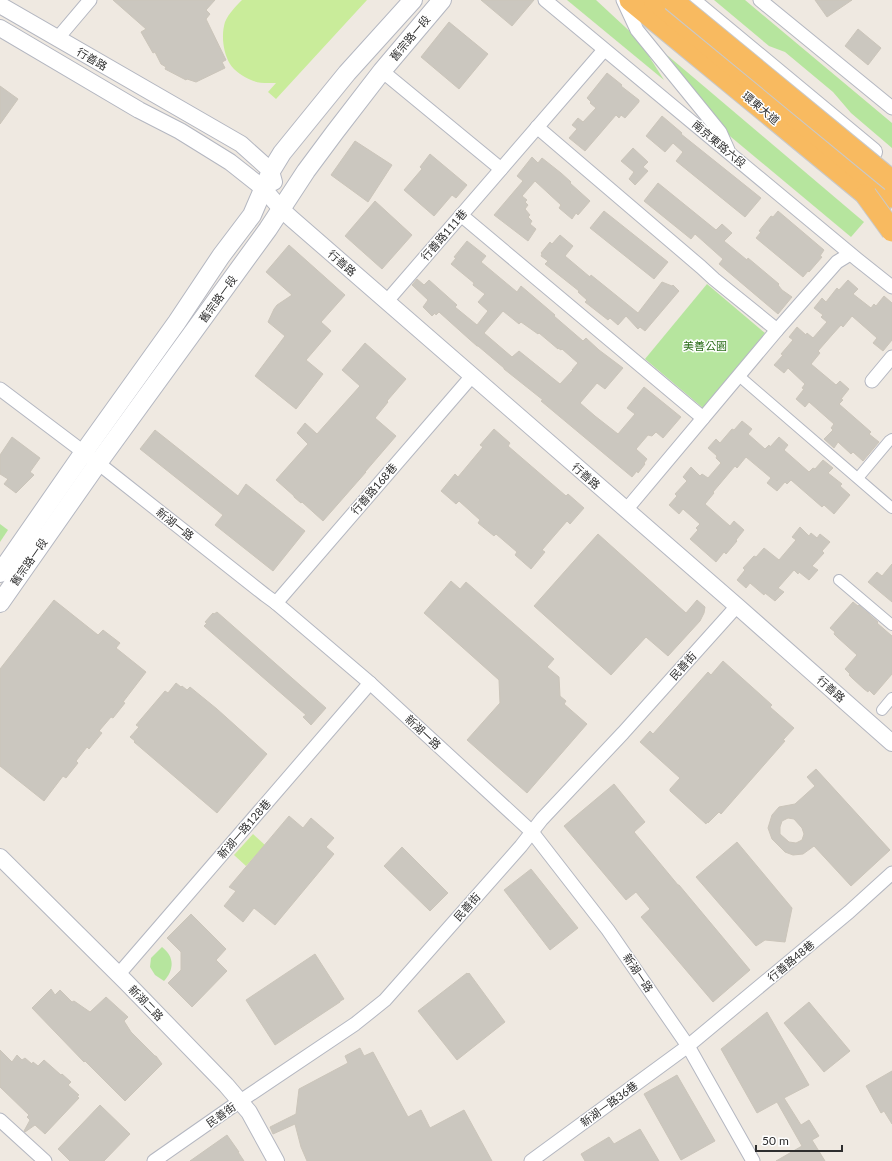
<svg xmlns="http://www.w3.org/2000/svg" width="892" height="1161" viewBox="0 0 892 1161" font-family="Lato,'Noto Sans TC',sans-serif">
  <rect width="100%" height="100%" fill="#efe9e1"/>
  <g fill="#b6e59e">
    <polygon points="567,0 596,0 638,39 664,80"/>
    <polygon points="714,0 745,0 892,123 892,148 851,113 833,92 785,52 769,46"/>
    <polygon points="667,55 864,222 851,237 725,132"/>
    <polygon points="707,284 765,333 703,408 645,359"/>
    <polygon points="0,524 8,530 0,542"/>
    <path d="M162,947C175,957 174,970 164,981L155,975L150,967L151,958Z"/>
  </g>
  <g fill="#c9ec9a">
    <path d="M242,0H367L276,99L268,92L276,83C268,83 259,84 251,80C244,77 234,71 230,64C223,52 221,35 225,22C229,13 236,6 242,0Z"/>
    <polygon points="253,834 265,845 246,866 234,855"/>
  </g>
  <g fill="#cbc7bf" stroke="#cbc5ba" fill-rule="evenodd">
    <polygon points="113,0 215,0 206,10 210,14 206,19 226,60 222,62 225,68 196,82 187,79 186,80 165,69 166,67 161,64 155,52 153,53 141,32 146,29"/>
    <polygon points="481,0 534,0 512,26"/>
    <polygon points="815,0 852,0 827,17"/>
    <polygon points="449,22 488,54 459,89 421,57"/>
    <polygon points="858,29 881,48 868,65 845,46"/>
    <polygon points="607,73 622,85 621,86 639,100 639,102 625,118 621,115 619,118 616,115 585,151 569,138 577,129 572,125 578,118 583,122 596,108 590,103 591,102 587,98"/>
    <polygon points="0,86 18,99 0,124"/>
    <polygon points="662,116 682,133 681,134 761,198 745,217 676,161 683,152 673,143 665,152 646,136"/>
    <polygon points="355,141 392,165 368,202 331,175"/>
    <polygon points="633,148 648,162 643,167 648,171 635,185 629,179 634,172 621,161"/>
    <polygon points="430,154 467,185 456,198 452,195 434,216 404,190 422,169 420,167"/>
    <polygon points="532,157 538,163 542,158 561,173 571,182 570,183 590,201 578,215 576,213 572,219 559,208 561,205 535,181 522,196 527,200 525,202 528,205 525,209 530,215 528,217 532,221 530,224 536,229 528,241 494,215 523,181 517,176"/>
    <polygon points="658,183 716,230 722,224 732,233 724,241 747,260 748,258 779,284 778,285 782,290 792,297 778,314 719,264 723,259 695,234 691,239 644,201"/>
    <polygon points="375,201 412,235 382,269 345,236"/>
    <polygon points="604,211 668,262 654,279 590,228"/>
    <polygon points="778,211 824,250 820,256 822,257 809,272 808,271 803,277 756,238 761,232 759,231 771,216 773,217"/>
    <polygon points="560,235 573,246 565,256 590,277 591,275 638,313 662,282 672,286 673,285 679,291 645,331 640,327 638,329 626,316 618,325 610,318 608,320 585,302 587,300 578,292 579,291 545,264 548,261 541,256 542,254 541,253 550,242 552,244"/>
    <path d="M467,241L486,256L481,262L517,292L521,286L555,315L554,316L583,341L586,338L599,350L623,368L605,389L597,383L580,403L595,416L618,434L635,414L627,408L644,387L681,417L663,438L656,432L652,436L648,435L636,449L647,459L644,463L645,464L638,473L637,471L632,477L541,401L543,400L504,369V368L478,346H477L469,339L439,312L436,315L435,313L432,316L423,307L428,300L412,285L417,279L424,285L429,280L457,305L455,307L477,325L488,311L478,302L485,294L473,285L474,283L451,264L456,258L454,257ZM503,311L519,324L521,322L538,334L539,333L558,349V348L561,350L562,349L578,363L572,370H573L560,384L519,351L512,357L484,333Z"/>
    <polygon points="289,245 345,295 321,322 331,331 306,360 323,374 296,409 255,376 285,336 268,322 274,309 277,305 292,295 266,272"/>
    <polygon points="848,280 858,289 853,294 871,308 874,304 876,306 884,296 892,303 892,340 883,351 873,343 877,338 852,316 843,327 841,325 832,335 818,351 820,353 811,364 836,385 840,381 849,389 841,399 843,400 839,404 871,432 869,434 879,442 863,461 853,452 851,454 838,442 834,448 824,439 833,430 831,428 834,424 809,402 805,407 796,399 804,389 802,388 805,384 788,368 784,373 774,365 783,355 781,354 793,340 789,337 797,327 806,335 807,333 813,338 827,322 821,317 823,315 814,308 822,298 826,302 837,288 839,290"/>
    <polygon points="365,343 406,379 387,401 388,402 375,418 396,436 365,472 366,472 323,521 302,502 301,503 294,497 294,496 276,480 308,444 297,433 305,423 317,434 360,386 342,370"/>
    <polygon points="742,421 752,429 748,434 765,449 769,445 770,447 779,437 788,445 784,450 809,472 813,468 815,469 823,460 833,468 828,473 842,484 840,486 850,495 834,514 824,505 822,507 791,480 787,484 785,482 777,491 767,483 771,478 746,457 737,468 735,466 713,492 714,493 705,504 730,526 734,521 744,530 736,540 737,541 726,554 724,552 716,562 690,539 698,530 696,528 700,524 683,509 679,514 669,505 677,496 675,494 687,481 683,477 691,467 700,476 702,474 708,478 721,463 716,458 717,456 708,448 716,439 720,443 732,429 734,430"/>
    <polygon points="494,429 510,443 508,446 566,496 568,494 584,508 570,524 567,521 542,550 545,552 531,569 515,555 517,552 496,534 494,536 478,523 480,520 459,501 456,504 441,491 455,474 458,477 483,447 480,445"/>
    <polygon points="155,430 238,496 246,484 305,531 273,571 215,525 223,515 140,449"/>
    <polygon points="12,437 40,458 30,472 34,475 16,493 4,484 8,479 0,474 0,455"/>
    <polygon points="800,527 809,536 811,533 817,538 820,534 830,542 822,551 824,553 812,566 818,570 809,580 799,572 798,574 794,570 778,588 784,592 775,601 765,593 764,595 750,583 746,588 737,580 745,570 743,568 754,556 756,557 764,548 779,560 796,540 792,537"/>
    <polygon points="598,534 686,613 697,600 705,607 704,613 700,621 668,656 646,637 611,675 534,606"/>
    <polygon points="892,564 892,602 868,582 877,572 882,576"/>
    <polygon points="451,581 460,589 466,582 554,659 547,667 559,677 560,696 566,701 564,704 587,724 527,793 467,740 500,703 499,680 424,613"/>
    <polygon points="54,600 98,635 103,630 120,643 116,648 146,672 123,702 125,703 113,718 111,717 99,731 102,733 89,749 87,747 76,761 78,763 66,778 63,776 44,801 0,766 0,669"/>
    <polygon points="853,602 858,606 859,605 878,622 877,623 892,636 892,674 874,695 869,690 868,692 864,689 852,678 849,675 850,674 845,669 857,655 837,637 834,634 835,632 830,628"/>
    <polygon points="217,612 326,708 311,725 303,717 306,715 204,626 207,623 205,622 213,613 214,614"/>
    <polygon points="723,661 772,705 770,707 794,728 783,740 785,741 721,814 719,812 708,823 707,822 706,824 670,791 670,789 680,778 640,742 650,731 653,734 708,672 711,675"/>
    <polygon points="176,683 181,687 182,686 187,690 190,687 217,709 267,754 217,813 134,742 135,741 130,737 139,727 136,725 165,691 168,693"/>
    <path d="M816,769L890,850L851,886L814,846L803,854L793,855L785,852L772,839L768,828L772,815L779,807L795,804L815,786L807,777ZM788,818L794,819L802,828L804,834L802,840L796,843L789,842L780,834V827L782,821Z"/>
    <polygon points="614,784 645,822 634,832 678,885 679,885 750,970 713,1002 641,917 650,909 636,892 626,900 564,826"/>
    <polygon points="289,816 303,828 311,818 334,838 326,847 334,854 275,925 254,908 243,922 224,906 236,891 229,887"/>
    <polygon points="737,842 792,908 785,942 765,940 756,946 696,877"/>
    <polygon points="402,847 448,893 430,911 384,866"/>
    <polygon points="531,869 578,928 550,950 504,890"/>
    <polygon points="191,914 226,949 216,960 227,971 192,1007 168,983 181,970 181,952 167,938"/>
    <polygon points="315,954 344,999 340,1001 340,1002 275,1045 246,1000"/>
    <polygon points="467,973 468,974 469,973 505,1022 457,1060 418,1011"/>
    <polygon points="51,989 55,995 60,990 72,1002 74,1001 90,1012 106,997 128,1017 124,1021 131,1032 155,1056 156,1056 162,1064 125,1101 85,1061 84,1062 32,1008"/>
    <polygon points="809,1002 850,1051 824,1072 784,1023"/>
    <polygon points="767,1012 809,1085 784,1098 801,1125 809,1120 819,1136 812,1140 825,1161 776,1161 802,1146 777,1102 757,1113 721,1049"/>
    <polygon points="360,1048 364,1056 373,1052 408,1117 421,1110 430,1128 464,1110 492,1161 307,1161 301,1147 295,1124 273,1134 270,1127 296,1114 299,1089 348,1063 345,1056"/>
    <polygon points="0,1050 12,1062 17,1055 22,1060 25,1058 32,1064 33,1062 38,1066 44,1060 61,1075 62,1074 71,1082 68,1085 79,1095 77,1096 79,1098 45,1134 35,1125 25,1132 24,1131 30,1120 27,1117 29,1115 0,1087"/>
    <polygon points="892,1071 892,1124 884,1111 881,1113 866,1086"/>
    <polygon points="677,1075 715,1141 681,1160 644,1094"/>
    <polygon points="100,1105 130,1134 104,1161 70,1161 58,1149"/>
    <polygon points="640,1129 659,1161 585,1161 581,1154 609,1137 614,1144"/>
    <polygon points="227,1135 239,1152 238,1152 244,1161 190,1161"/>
  </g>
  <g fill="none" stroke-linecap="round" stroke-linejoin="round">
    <g stroke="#b4b7c1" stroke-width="12">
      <g id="pedestrian">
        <polyline points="739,376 892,508"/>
        <polyline points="858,478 889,441 892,439"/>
        <polyline points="839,580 892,625"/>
        <polyline points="882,710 892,698"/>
      </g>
    </g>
    <g stroke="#b4b7c1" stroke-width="15">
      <g id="minor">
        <polyline points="545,0 858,260 892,287"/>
        <polyline points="623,0 637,30 720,132 728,150"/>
        <polyline points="760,0 892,108"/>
        <polyline points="57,39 90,0"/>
        <polyline points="382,71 501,169"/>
        <polyline points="537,127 701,267 714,279 777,330"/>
        <polyline points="461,215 703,418"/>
        <polyline points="387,301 604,50"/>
        <polyline points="872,381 892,357"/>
        <polyline points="0,389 98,463 265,595 276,603 289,614 370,683 532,832 608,930 688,1046 753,1161"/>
        <polyline points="626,510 777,330 837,262 850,254"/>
        <polyline points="276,603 472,376"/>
        <polyline points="118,975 370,683"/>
        <polyline points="0,1120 45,1161"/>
        <polyline points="154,1161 230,1108 355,1024 385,1000 521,846 542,819 623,733 737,606"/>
        <polyline points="531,1161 688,1046 849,912 892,873"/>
      </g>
    </g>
    <g stroke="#b4b7c1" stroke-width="18">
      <g id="tertiary">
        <polyline points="0,5 241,144 271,171 274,182"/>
        <polyline points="0,28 139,110 180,131 230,162 263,188 281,209 292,219 737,606 892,743"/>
        <polyline points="0,857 126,982 226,1085 249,1112 276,1161"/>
      </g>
    </g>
    <g stroke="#b4b7c1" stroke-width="20">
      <g id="secondary">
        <polyline points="690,0 873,152"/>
        <polyline points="0,573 84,452 177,322 221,256 252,215 271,171 282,153 347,73 413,0"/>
        <polyline points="0,603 98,463 268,229 306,171 335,132 382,71 442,0"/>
      </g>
    </g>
    <g stroke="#c9c9c9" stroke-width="23">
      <g id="trunk">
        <polyline points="630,0 880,206"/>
        <polyline points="654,0 892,197"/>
      </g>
    </g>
    <use href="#pedestrian" stroke="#fff" stroke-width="10"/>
    <use href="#minor" stroke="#fff" stroke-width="13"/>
    <use href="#tertiary" stroke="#fff" stroke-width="16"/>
    <use href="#secondary" stroke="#fff" stroke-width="18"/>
    <use href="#trunk" stroke="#f8ba60" stroke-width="21"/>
    <g stroke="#c9c9c9" stroke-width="23" stroke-linecap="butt">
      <g id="trunk-bridge">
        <polyline points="672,0 892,181"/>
        <polyline points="866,195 892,231"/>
      </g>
    </g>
    <use href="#trunk-bridge" stroke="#f8ba60" stroke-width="21"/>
  </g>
  <g text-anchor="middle" stroke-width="3" stroke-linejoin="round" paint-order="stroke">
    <g font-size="11" fill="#2e2e2e" stroke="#fff">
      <text transform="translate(410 38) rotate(-50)" y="4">舊宗路一段</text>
      <text transform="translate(92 59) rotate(30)" y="4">行善路</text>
      <text transform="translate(761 108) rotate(40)" y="4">環東大道</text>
      <text transform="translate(719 144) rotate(40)" y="4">南京東路六段</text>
      <text transform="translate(444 235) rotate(-49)" y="4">行善路111巷</text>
      <text transform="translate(342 263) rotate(41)" y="4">行善路</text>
      <text transform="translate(218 299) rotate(-54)" y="4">舊宗路一段</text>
      <text transform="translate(586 476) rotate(41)" y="4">行善路</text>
      <text transform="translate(374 489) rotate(-49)" y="4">行善路168巷</text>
      <text transform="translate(175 524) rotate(38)" y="4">新湖一路</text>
      <text transform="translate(29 562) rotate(-55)" y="4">舊宗路一段</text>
      <text transform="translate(683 666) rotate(-48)" y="4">民善街</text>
      <text transform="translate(831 689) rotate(41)" y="4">行善路</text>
      <text transform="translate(423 732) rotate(43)" y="4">新湖一路</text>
      <text transform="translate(244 829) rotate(-49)" y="4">新湖一路128巷</text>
      <text transform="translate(467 907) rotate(-48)" y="4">民善街</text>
      <text transform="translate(791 961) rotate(-40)" y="4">行善路48巷</text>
      <text transform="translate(638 973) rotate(56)" y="4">新湖一路</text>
      <text transform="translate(146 1003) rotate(46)" y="4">新湖二路</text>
      <text transform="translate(609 1104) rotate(-36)" y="4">新湖一路36巷</text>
      <text transform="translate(221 1115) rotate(-35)" y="4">民善街</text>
    </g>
    <g font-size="11" fill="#2c6e1b" stroke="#fff">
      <text x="705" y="350">美善公園</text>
    </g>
  </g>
  <path d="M756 1145v6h86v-6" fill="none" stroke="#2e2e2e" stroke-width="2"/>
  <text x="762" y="1145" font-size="12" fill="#2e2e2e" stroke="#ffffff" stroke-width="3" paint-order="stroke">50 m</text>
</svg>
